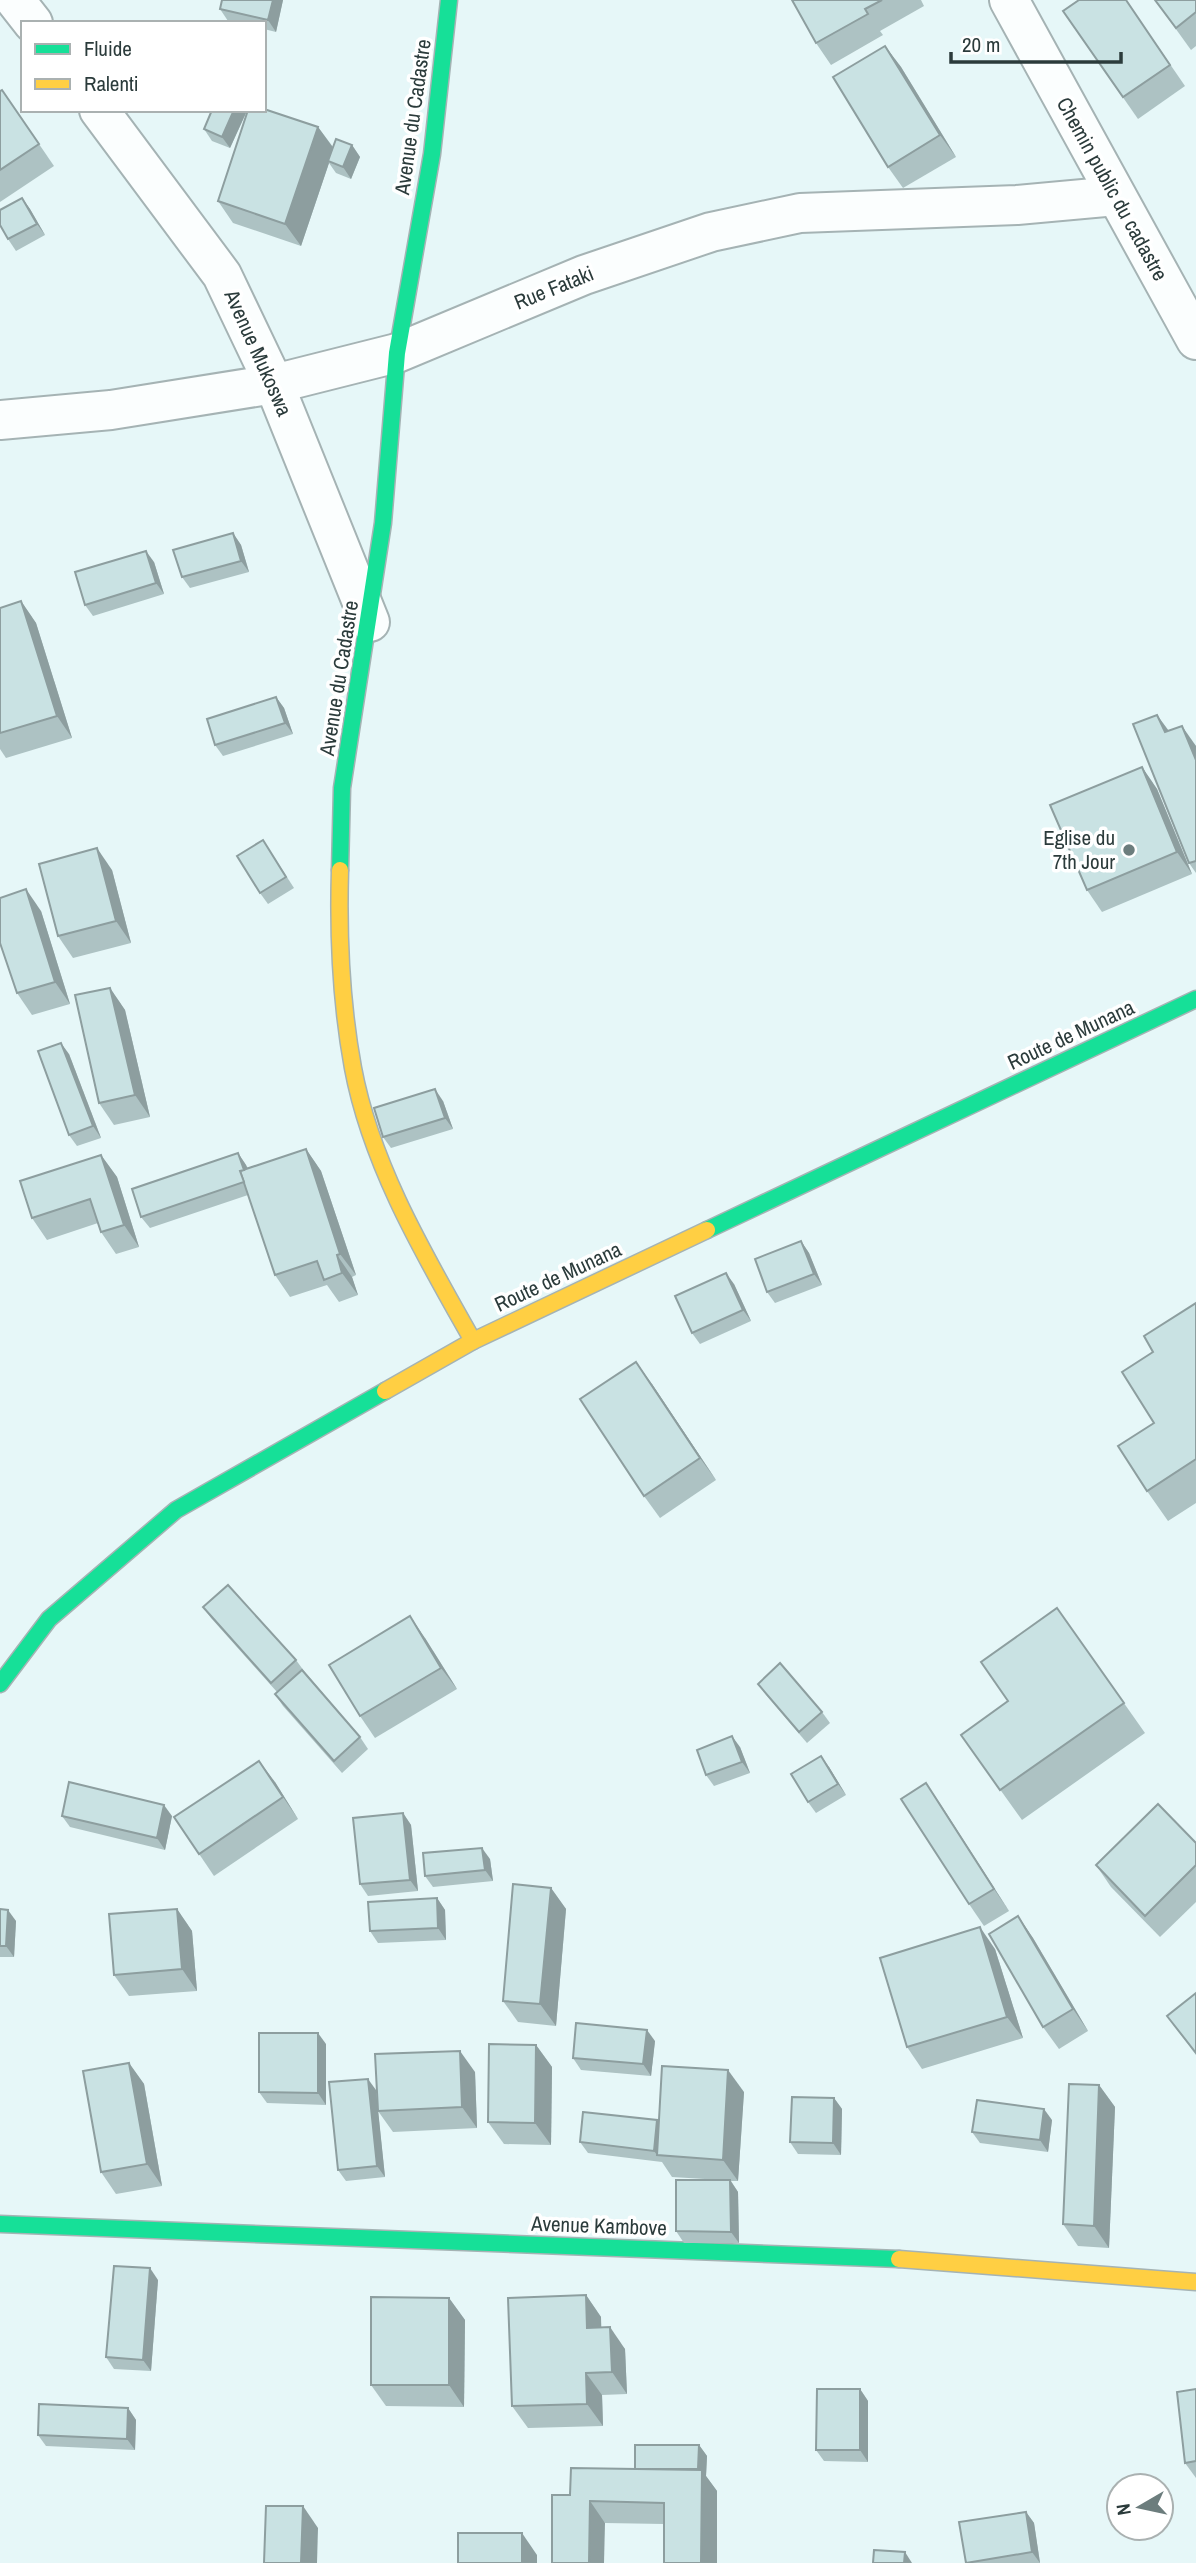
<svg xmlns="http://www.w3.org/2000/svg" width="1196" height="2563" viewBox="0 0 1196 2563" font-family="'Archivo Narrow',sans-serif">
  <rect width="100%" height="100%" fill="#e6f7f8"/>
  <g fill="none" stroke-linecap="round" stroke-linejoin="round">
    <g stroke="#a5b3b4" stroke-width="42">
      <g id="street">
        <polyline points="15,0 33,23"/>
        <polyline points="1009,0 1196,340"/>
        <polyline points="99,110 222,275 274,384 370,622"/>
        <polyline points="0,420 111,410 274,384 397,353 584,275 711,232 800,213 1017,205 1116,196"/>
      </g>
    </g>
    <g stroke="#a5b3b4" stroke-width="19">
      <g id="fast">
        <polyline points="340,870 342,788 383,523 397,353 432,154 449,0"/>
        <polyline points="707,1230 1196,999"/>
        <polyline points="0,1684 49,1619 176,1510 385,1391"/>
        <polyline points="0,2224 899,2259"/>
      </g>
    </g>
    <g stroke="#a5b3b4" stroke-width="19">
      <g id="slow">
        <path d="M340,870C338,936 341,1003 353,1068C371,1165 425,1256 473,1341"/>
        <polyline points="385,1391 473,1341 707,1230"/>
        <polyline points="899,2259 1196,2282"/>
      </g>
    </g>
    <use href="#street" stroke="#fbfefe" stroke-width="38"/>
    <use href="#fast" stroke="#16e098" stroke-width="16"/>
    <use href="#slow" stroke="#ffcf43" stroke-width="16"/>
  </g>
  <g fill="#adc2c3">
    <polygon points="222,0 283,0 276,32 264,29 264,23 237,23 228,21 220,9"/>
    <polygon points="792,0 921,0 924,6 880,31 883,35 831,65 816,43"/>
    <polygon points="1126,0 1185,86 1138,119 1063,11"/>
    <polygon points="1155,0 1196,0 1196,46 1191,50"/>
    <polygon points="885,46 901,67 956,157 903,188 888,167"/>
    <polygon points="2,90 54,166 0,202 0,91"/>
    <polygon points="246,113 230,148 212,141 204,129"/>
    <polygon points="318,127 333,147 352,145 360,157 351,179 336,173 329,163 301,246 233,223 218,201"/>
    <polygon points="22,198 30,209 45,235 16,251 8,239"/>
    <polygon points="233,533 241,545 249,572 190,588 182,577"/>
    <polygon points="154,562 164,594 93,616 85,605"/>
    <polygon points="21,601 36,623 72,738 6,758 0,749 0,608"/>
    <polygon points="276,697 284,708 293,734 223,756 215,745"/>
    <polygon points="1157,715 1169,731 1196,746 1196,873 1189,863"/>
    <polygon points="1142,767 1157,789 1192,874 1102,912 1087,890"/>
    <polygon points="263,840 294,888 268,904 260,893"/>
    <polygon points="112,870 131,943 73,958 58,936"/>
    <polygon points="41,911 70,1004 32,1015 17,993"/>
    <polygon points="110,988 125,1010 150,1117 114,1125 99,1103"/>
    <polygon points="69,1054 101,1138 77,1146 69,1135"/>
    <polygon points="443,1101 453,1129 391,1148 383,1137"/>
    <polygon points="306,1149 321,1171 356,1275 352,1277 358,1295 339,1302 327,1285 290,1297 275,1275 248,1195 150,1228 141,1217 238,1153 248,1168"/>
    <polygon points="101,1155 117,1177 139,1247 116,1254 101,1232 98,1223 47,1240 32,1218"/>
    <polygon points="801,1241 809,1253 822,1285 775,1303 767,1292"/>
    <polygon points="734,1284 751,1321 700,1344 692,1333"/>
    <polygon points="1196,1303 1196,1503 1168,1521 1147,1491 1154,1423 1153,1352"/>
    <polygon points="652,1384 716,1480 660,1518 644,1496"/>
    <polygon points="203,1607 296,1660 304,1671 360,1737 368,1749 342,1773 283,1706 275,1694 277,1692 211,1618"/>
    <polygon points="1057,1608 1145,1733 1022,1820 961,1735 1008,1701"/>
    <polygon points="425,1638 457,1689 375,1738 360,1716"/>
    <polygon points="758,1684 822,1712 830,1723 807,1743 766,1695"/>
    <polygon points="740,1747 750,1773 714,1786 706,1775"/>
    <polygon points="829,1767 846,1795 816,1813 808,1802"/>
    <polygon points="275,1782 298,1819 214,1876 174,1817"/>
    <polygon points="926,1783 1009,1911 984,1926 969,1904"/>
    <polygon points="403,1813 411,1825 418,1891 368,1896 360,1884"/>
    <polygon points="62,1816 172,1816 165,1850 70,1827"/>
    <polygon points="1196,1843 1196,1902 1160,1937 1111,1887 1096,1865"/>
    <polygon points="490,1859 493,1881 433,1887 425,1876"/>
    <polygon points="551,1888 566,1909 556,2026 518,2022 503,2001"/>
    <polygon points="437,1898 445,1910 446,1940 378,1943 370,1931"/>
    <polygon points="0,1909 16,1921 14,1957 0,1957"/>
    <polygon points="177,1909 192,1931 197,1991 129,1996 114,1975"/>
    <polygon points="1018,1916 1033,1938 1088,2031 1059,2049 1043,2027"/>
    <polygon points="995,1949 1023,2038 922,2069 907,2047"/>
    <polygon points="1196,1993 1196,2055 1167,2016"/>
    <polygon points="655,2041 651,2076 581,2070 573,2058"/>
    <polygon points="326,2044 326,2105 267,2103 259,2092"/>
    <polygon points="536,2045 552,2067 551,2145 504,2144 488,2122"/>
    <polygon points="129,2063 144,2084 162,2186 116,2194 101,2172"/>
    <polygon points="475,2072 477,2128 393,2132 378,2111 385,2177 346,2181 338,2170 376,2090 378,2108"/>
    <polygon points="1099,2085 1115,2107 1109,2248 1078,2246 1063,2224"/>
    <polygon points="744,2092 738,2181 731,2181 738,2192 739,2243 684,2243 676,2231 721,2180 672,2177 662,2162 588,2153 580,2142 657,2120 659,2123"/>
    <polygon points="834,2098 842,2109 841,2155 798,2154 790,2142"/>
    <polygon points="1052,2120 1048,2152 980,2143 972,2132"/>
    <polygon points="158,2280 151,2371 114,2369 106,2357"/>
    <polygon points="586,2295 601,2317 601,2327 625,2349 627,2394 602,2395 603,2426 528,2428 512,2406"/>
    <polygon points="449,2298 465,2320 464,2407 386,2406 371,2385"/>
    <polygon points="860,2389 868,2401 868,2462 824,2461 816,2450"/>
    <polygon points="1196,2389 1196,2478 1185,2463"/>
    <polygon points="128,2408 136,2420 135,2450 46,2446 38,2435"/>
    <polygon points="699,2445 707,2456 706,2476 717,2491 664,2524 605,2523 570,2495 635,2469"/>
    <polygon points="1026,2512 1034,2523 1040,2563 966,2563"/>
  </g>
  <g fill="#8d9e9f">
    <polygon points="273,0 283,0 276,32 268,20"/>
    <polygon points="885,46 901,67 956,157 940,135"/>
    <polygon points="234,110 244,110 246,113 230,148 222,137"/>
    <polygon points="318,127 334,149 328,161 329,163 301,246 285,224"/>
    <polygon points="352,145 360,157 351,179 343,167"/>
    <polygon points="22,198 30,209 45,235 37,224"/>
    <polygon points="233,533 241,545 249,572 241,561"/>
    <polygon points="146,551 154,562 164,594 156,583"/>
    <polygon points="21,601 36,623 72,738 57,716"/>
    <polygon points="276,697 284,708 293,734 285,723"/>
    <polygon points="1157,715 1173,737 1165,732"/>
    <polygon points="1182,726 1196,746 1196,760"/>
    <polygon points="1142,767 1157,789 1192,874 1177,852"/>
    <polygon points="97,848 112,870 131,943 116,921"/>
    <polygon points="26,889 41,911 70,1004 55,982"/>
    <polygon points="110,988 125,1010 150,1117 135,1095"/>
    <polygon points="61,1043 69,1054 101,1138 93,1126"/>
    <polygon points="435,1089 443,1101 453,1129 445,1118"/>
    <polygon points="306,1149 321,1171 356,1275 340,1254"/>
    <polygon points="238,1153 246,1165 256,1192 248,1181"/>
    <polygon points="101,1155 117,1177 139,1247 124,1225"/>
    <polygon points="801,1241 809,1253 822,1285 814,1274"/>
    <polygon points="337,1255 352,1277 358,1295 342,1273"/>
    <polygon points="726,1273 734,1284 751,1321 743,1310"/>
    <polygon points="636,1362 652,1384 716,1480 700,1458"/>
    <polygon points="410,1616 425,1638 457,1689 441,1668"/>
    <polygon points="732,1736 740,1747 750,1773 742,1762"/>
    <polygon points="821,1756 829,1767 846,1795 838,1784"/>
    <polygon points="259,1761 275,1782 298,1819 283,1797"/>
    <polygon points="926,1783 941,1805 1009,1911 994,1889"/>
    <polygon points="164,1805 172,1816 165,1850 157,1838"/>
    <polygon points="403,1813 411,1825 418,1891 410,1880"/>
    <polygon points="482,1848 490,1859 493,1881 485,1870"/>
    <polygon points="551,1888 566,1909 556,2026 540,2004"/>
    <polygon points="437,1898 445,1910 446,1940 438,1928"/>
    <polygon points="177,1909 192,1931 197,1991 182,1969"/>
    <polygon points="8,1910 16,1921 14,1957 6,1946"/>
    <polygon points="1018,1916 1033,1938 1088,2031 1073,2009"/>
    <polygon points="980,1927 995,1949 1023,2038 1007,2017"/>
    <polygon points="647,2030 655,2041 651,2076 643,2064"/>
    <polygon points="318,2033 326,2044 326,2105 318,2093"/>
    <polygon points="536,2045 552,2067 551,2145 535,2123"/>
    <polygon points="460,2051 475,2072 477,2128 462,2107"/>
    <polygon points="129,2063 144,2084 162,2186 147,2164"/>
    <polygon points="728,2070 744,2092 738,2181 723,2160"/>
    <polygon points="368,2079 376,2090 385,2177 377,2166"/>
    <polygon points="1099,2085 1115,2107 1109,2248 1094,2226"/>
    <polygon points="834,2098 842,2109 841,2155 833,2143"/>
    <polygon points="1044,2109 1052,2120 1048,2152 1040,2140"/>
    <polygon points="657,2120 665,2132 657,2155 654,2151"/>
    <polygon points="730,2180 738,2192 739,2243 731,2232"/>
    <polygon points="150,2268 158,2280 151,2371 143,2360"/>
    <polygon points="586,2295 601,2317 602,2350 587,2328"/>
    <polygon points="449,2298 465,2320 464,2407 449,2385"/>
    <polygon points="610,2327 625,2349 627,2394 612,2372"/>
    <polygon points="586,2373 602,2395 603,2426 587,2404"/>
    <polygon points="860,2389 868,2401 868,2462 860,2450"/>
    <polygon points="128,2408 136,2420 135,2450 127,2439"/>
    <polygon points="699,2445 707,2456 706,2476 717,2491 717,2563 701,2563 698,2476"/>
    <polygon points="590,2501 605,2523 604,2563 589,2563"/>
    <polygon points="303,2506 318,2528 317,2563 301,2563"/>
    <polygon points="1026,2512 1034,2523 1040,2563 1032,2552"/>
    <polygon points="522,2533 537,2555 537,2563 522,2563"/>
    <polygon points="905,2552 912,2563 904,2563"/>
  </g>
  <g fill="#c9e2e3" stroke="#8d9e9f" stroke-width="2">
    <polygon points="222,0 273,0 268,20 220,9"/>
    <polygon points="792,0 882,0 865,9 868,14 816,43"/>
    <polygon points="1079,0 1126,0 1170,65 1123,97 1063,11"/>
    <polygon points="1155,0 1196,0 1196,12 1176,28"/>
    <polygon points="885,46 940,135 888,167 833,77"/>
    <polygon points="2,90 39,144 0,170 0,91"/>
    <polygon points="264,109 318,127 285,224 218,201 248,110 264,110"/>
    <polygon points="212,110 234,110 222,137 204,129"/>
    <polygon points="336,139 352,145 343,167 328,161"/>
    <polygon points="22,198 37,224 8,239 0,225 0,210"/>
    <polygon points="233,533 241,561 182,577 173,550"/>
    <polygon points="146,551 156,583 85,605 75,572"/>
    <polygon points="21,601 57,716 0,733 0,608"/>
    <polygon points="276,697 285,723 215,745 207,719"/>
    <polygon points="1157,715 1165,732 1182,726 1196,760 1196,861 1189,863 1133,724"/>
    <polygon points="1142,767 1177,852 1087,890 1050,805"/>
    <polygon points="263,840 286,877 260,893 237,856"/>
    <polygon points="97,848 116,921 58,936 39,864"/>
    <polygon points="26,889 55,982 17,993 0,943 0,898"/>
    <polygon points="110,988 135,1095 99,1103 75,995"/>
    <polygon points="61,1043 93,1126 69,1135 38,1051"/>
    <polygon points="435,1089 445,1118 383,1137 374,1108"/>
    <polygon points="306,1149 340,1254 337,1255 342,1273 324,1280 317,1261 275,1275 240,1171"/>
    <polygon points="238,1153 244,1170 240,1171 244,1182 141,1217 132,1189"/>
    <polygon points="101,1155 124,1225 101,1232 90,1199 32,1218 20,1181"/>
    <polygon points="801,1241 814,1274 767,1292 755,1259"/>
    <polygon points="726,1273 743,1310 692,1333 675,1296"/>
    <polygon points="1196,1303 1196,1459 1147,1491 1118,1446 1154,1423 1122,1372 1153,1352 1144,1336"/>
    <polygon points="636,1362 700,1458 644,1496 580,1399"/>
    <polygon points="228,1585 296,1660 271,1683 203,1607"/>
    <polygon points="1057,1608 1124,1703 1000,1790 961,1735 1008,1701 981,1662"/>
    <polygon points="410,1616 441,1668 360,1716 329,1665"/>
    <polygon points="780,1663 822,1712 799,1732 758,1684"/>
    <polygon points="302,1670 360,1737 334,1761 275,1694"/>
    <polygon points="732,1736 742,1762 706,1775 697,1750"/>
    <polygon points="821,1756 838,1784 808,1802 791,1774"/>
    <polygon points="259,1761 283,1797 199,1854 174,1817"/>
    <polygon points="69,1782 164,1805 157,1838 62,1816"/>
    <polygon points="926,1783 994,1889 969,1904 901,1799"/>
    <polygon points="1158,1804 1196,1843 1196,1865 1145,1916 1096,1865"/>
    <polygon points="403,1813 410,1880 360,1884 353,1818"/>
    <polygon points="482,1848 485,1870 425,1876 423,1853"/>
    <polygon points="513,1884 551,1888 540,2004 503,2001"/>
    <polygon points="437,1898 438,1928 370,1931 368,1902"/>
    <polygon points="0,1909 8,1910 6,1946 0,1946"/>
    <polygon points="177,1909 182,1969 114,1975 109,1914"/>
    <polygon points="1018,1916 1073,2009 1043,2027 989,1934"/>
    <polygon points="980,1927 1007,2017 907,2047 880,1958"/>
    <polygon points="1196,1993 1196,2053 1167,2016"/>
    <polygon points="576,2023 647,2030 643,2064 573,2058"/>
    <polygon points="259,2033 318,2033 318,2093 259,2092"/>
    <polygon points="489,2044 536,2045 535,2123 488,2122"/>
    <polygon points="460,2051 462,2107 378,2111 375,2054"/>
    <polygon points="129,2063 147,2164 101,2172 83,2071"/>
    <polygon points="662,2066 728,2070 723,2160 657,2155"/>
    <polygon points="368,2079 377,2166 338,2170 329,2082"/>
    <polygon points="1069,2084 1099,2085 1094,2226 1063,2224"/>
    <polygon points="792,2097 834,2098 833,2143 790,2142"/>
    <polygon points="977,2100 1044,2109 1040,2140 972,2132"/>
    <polygon points="583,2112 657,2120 654,2151 580,2142"/>
    <polygon points="676,2180 730,2180 731,2232 676,2231"/>
    <polygon points="114,2266 150,2268 143,2360 106,2357"/>
    <polygon points="586,2295 587,2328 610,2327 612,2372 586,2373 587,2404 512,2406 508,2298"/>
    <polygon points="371,2297 449,2298 449,2385 371,2385"/>
    <polygon points="817,2389 860,2389 860,2450 816,2450"/>
    <polygon points="1196,2389 1196,2461 1185,2463 1177,2392"/>
    <polygon points="39,2404 128,2408 127,2439 38,2435"/>
    <polygon points="635,2445 699,2445 698,2469 635,2469"/>
    <polygon points="571,2468 702,2470 701,2563 664,2563 664,2503 590,2501 589,2563 552,2563 552,2495 570,2495"/>
    <polygon points="266,2506 303,2506 301,2563 264,2563"/>
    <polygon points="1026,2512 1032,2552 966,2563 959,2522"/>
    <rect x="458" y="2533" width="64" height="30"/>
    <polygon points="874,2550 905,2552 904,2563 873,2563"/>
  </g>
  <circle fill="#6c7d7d" stroke="#fff" stroke-width="2.5" cx="1129" cy="850" r="7"/>
  <g text-anchor="middle" stroke-width="7" stroke-linejoin="round" paint-order="stroke">
    <g font-size="21" fill="#2b3b3b" stroke="#fff">
      <text transform="translate(413 117) rotate(-82)" y="7">Avenue du Cadastre</text>
      <text transform="translate(1112 189) rotate(61)" y="7">Chemin public du cadastre</text>
      <text transform="translate(554 288) rotate(-22)" y="7">Rue Fataki</text>
      <text transform="translate(258 353) rotate(66)" y="7">Avenue Mukoswa</text>
      <text transform="translate(339 678) rotate(-81)" y="7">Avenue du Cadastre</text>
      <text transform="translate(1071 1035) rotate(-25)" y="7">Route de Munana</text>
      <text transform="translate(558 1277) rotate(-25)" y="7">Route de Munana</text>
      <text transform="translate(599 2226) rotate(2)" y="7">Avenue Kambove</text>
    </g>
    <g font-size="21" fill="#2b3b3b" stroke="#fff" text-anchor="end">
      <text x="1115" y="845">Eglise du<tspan x="1115" dy="24">7th Jour</tspan></text>
    </g>
  </g>
  <rect x="21" y="21" width="245" height="91" fill="#ffffff" stroke="#aab1b1" stroke-width="2"/>
  <rect x="35" y="44" width="35" height="10" fill="#16e098" stroke="#aab1b1" stroke-width="2"/>
  <text x="84" y="56" font-size="21" fill="#2b3b3b">Fluide</text>
  <rect x="35" y="79" width="35" height="10" fill="#ffcf43" stroke="#aab1b1" stroke-width="2"/>
  <text x="84" y="91" font-size="21" fill="#2b3b3b">Ralenti</text>
  <g transform="translate(1140 2507) rotate(261)"><circle r="33" fill="#ffffff" stroke="#aab1b1" stroke-width="2"/>
  <path d="M0-5L12 26L0 18L-12 26Z" fill="#6c7d7d"/>
  <text y="-10" font-size="19" font-weight="bold" text-anchor="middle" fill="#2b3b3b">N</text>
  </g>
  <path d="M951 52v10h170v-10" fill="none" stroke="#2b3b3b" stroke-width="3.5"/>
  <text x="962" y="52" font-size="21" fill="#2b3b3b" stroke="#ffffff" stroke-width="5" paint-order="stroke">20 m</text>
</svg>
